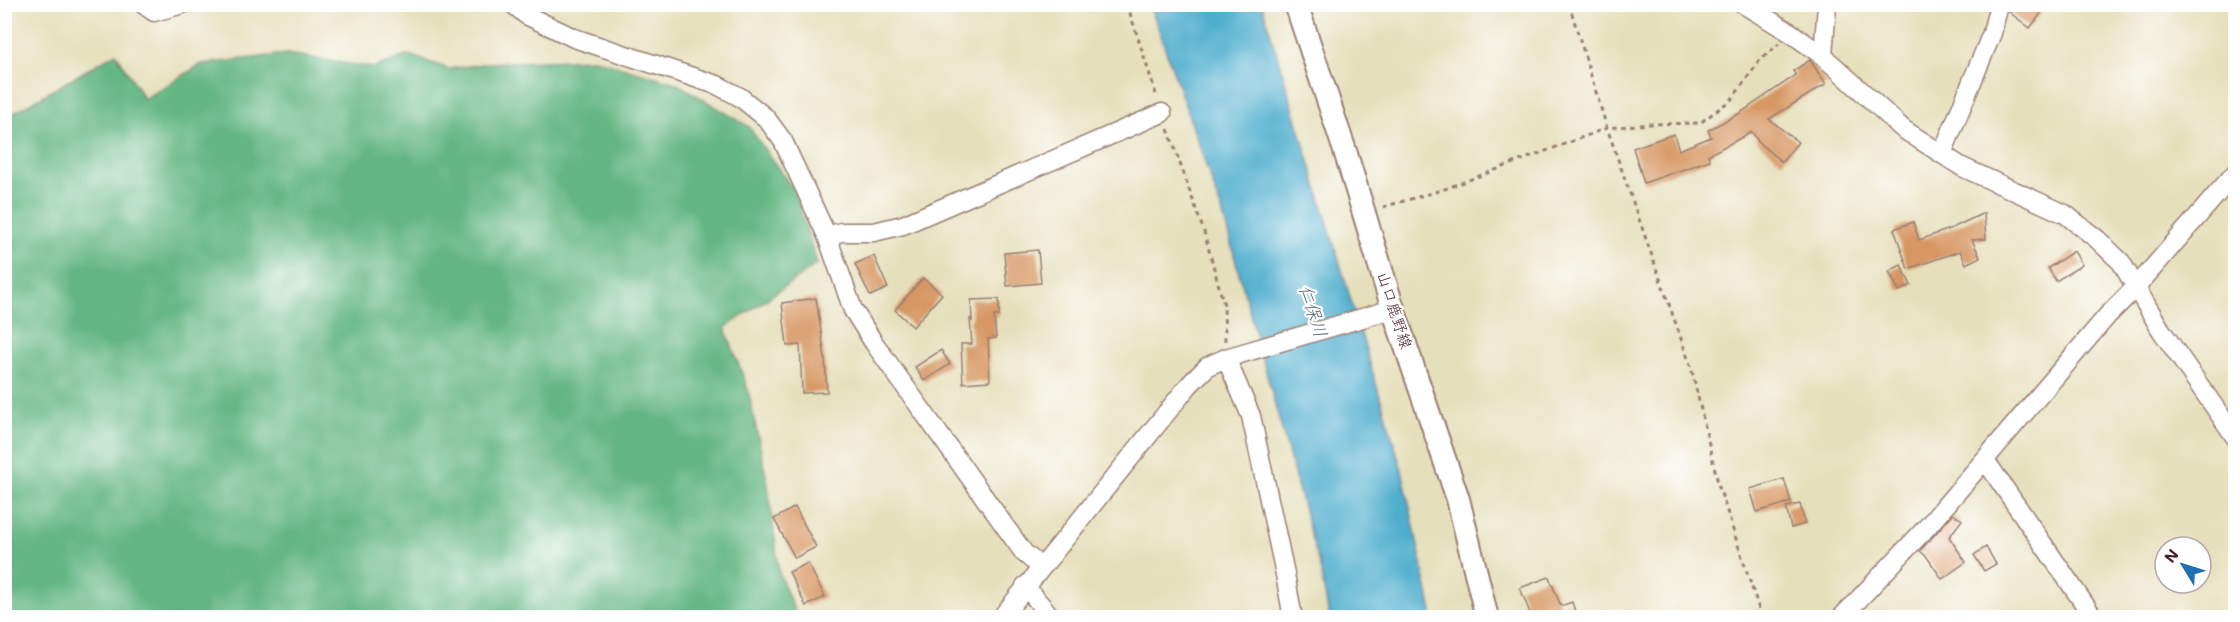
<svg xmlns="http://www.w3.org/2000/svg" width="2240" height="622" viewBox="0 0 2240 622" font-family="Mali,'Klee One',sans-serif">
  <rect width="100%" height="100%" fill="#fff"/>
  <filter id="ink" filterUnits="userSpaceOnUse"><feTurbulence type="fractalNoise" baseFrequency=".0167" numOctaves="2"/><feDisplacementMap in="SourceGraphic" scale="12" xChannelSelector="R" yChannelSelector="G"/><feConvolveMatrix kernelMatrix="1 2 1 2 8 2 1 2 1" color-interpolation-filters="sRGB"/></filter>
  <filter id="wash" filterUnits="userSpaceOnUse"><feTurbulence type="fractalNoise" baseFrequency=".008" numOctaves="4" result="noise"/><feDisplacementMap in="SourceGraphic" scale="24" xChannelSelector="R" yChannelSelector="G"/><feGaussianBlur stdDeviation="1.35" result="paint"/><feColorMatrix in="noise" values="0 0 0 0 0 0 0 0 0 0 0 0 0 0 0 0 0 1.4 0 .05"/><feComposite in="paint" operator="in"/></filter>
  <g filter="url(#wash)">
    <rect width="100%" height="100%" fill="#e6dfbb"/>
    <polygon fill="#63b682" stroke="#566a56" stroke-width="1.5" points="116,53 144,99 202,64 287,54 373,68 409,55 449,69 489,63 594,59 676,83 748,126 795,192 817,264 725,328 748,390 768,485 779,573 797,617 5,617 5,118"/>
    <polygon fill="#50aece" stroke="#4d667c" stroke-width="1.5" points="1150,5 1262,5 1402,470 1433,617 1329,617 1321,572 1222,211"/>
    <g id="blocks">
      <g fill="#d79662">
        <polygon points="2010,4 2048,4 2030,28 2009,12"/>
        <polygon points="1810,60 1826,84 1769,119 1798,142 1782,162 1759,143 1752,132 1708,155 1710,160 1644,183 1633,148 1674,134 1679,150 1711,137 1708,130 1740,113 1796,75 1793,71"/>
        <polygon points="1984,213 1986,239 1972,240 1980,257 1966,264 1960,251 1908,269 1894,229 1913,222 1919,240 1950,229"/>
        <polygon points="1038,250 1041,283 1007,286 1004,253"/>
        <polygon points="2074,251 2082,265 2056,281 2048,268"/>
        <polygon points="874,256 888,288 870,296 855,264"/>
        <polygon points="1901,265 1911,285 1899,291 1889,271"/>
        <polygon points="923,278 942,294 913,327 895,310"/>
        <polygon points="816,298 825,358 827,392 802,393 800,345 787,346 782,303"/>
        <polygon points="999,299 999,316 994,316 996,338 988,339 990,381 963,383 961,344 972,344 970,319 972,321 971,300"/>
        <polygon points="941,350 950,364 924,381 915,367"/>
        <polygon points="1784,479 1791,502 1757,512 1750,489"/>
        <polygon points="1800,504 1805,524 1791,528 1786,507"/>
        <polygon points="795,507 816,547 795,558 774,519"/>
        <polygon points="1953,514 1962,520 1949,537 1966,562 1942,579 1927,557 1920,551"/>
        <polygon points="1986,547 1996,564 1984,571 1974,555"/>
        <polygon points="808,563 825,597 806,606 789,572"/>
        <polygon points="1549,577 1561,606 1572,602 1577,618 1532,618 1520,588"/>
      </g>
    </g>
  </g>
  <g filter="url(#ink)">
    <use href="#blocks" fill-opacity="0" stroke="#987f73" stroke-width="1.5"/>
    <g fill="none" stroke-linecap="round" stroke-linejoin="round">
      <g stroke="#987f73" stroke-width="21">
        <g id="minor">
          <polyline points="143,4 154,12 183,4"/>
          <polyline points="513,4 526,15 574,38 717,85 740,97 766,118 783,141 827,236 853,310 874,343 1024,553 1041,567"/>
          <polyline points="1743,4 1791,33 1823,56 1903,129 1962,167 2065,214 2097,239 2121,262 2161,330 2236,438"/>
          <polyline points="1823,56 1827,4"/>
          <polyline points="1942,154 1992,33 1999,4"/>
          <polyline points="827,236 841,232 874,232 903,225 1162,113"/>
          <polyline points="1226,358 1251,416 1284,569 1293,618"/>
          <polyline points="1985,460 2094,618"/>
          <polyline points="1025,586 1052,618"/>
          <polyline points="1001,618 1189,385 1208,366 1226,358 1393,309"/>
          <polyline points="1841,618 1928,526 2108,315 2137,286 2236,172"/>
        </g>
      </g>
      <g stroke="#987f73" stroke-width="26">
        <polyline id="major" points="1296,4 1346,154 1393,309 1458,499 1487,618"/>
      </g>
      <g stroke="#987f73" stroke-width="3" stroke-dasharray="4.5 4.5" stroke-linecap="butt">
        <polyline points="1127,4 1157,97"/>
        <polyline points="1569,4 1607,128 1691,367 1719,487 1762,618"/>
        <polyline points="1168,129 1204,232 1224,305 1225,341"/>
        <polyline points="1383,207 1442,190 1607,128 1649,124 1700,123 1732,99 1760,60 1779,44"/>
      </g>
      <use href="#minor" stroke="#fff" stroke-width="18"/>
      <use href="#major" stroke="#fff" stroke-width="22"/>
    </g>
  </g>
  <g text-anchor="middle" stroke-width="4.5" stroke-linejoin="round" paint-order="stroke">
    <g font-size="16" fill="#4a1f2b" stroke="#fff">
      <text transform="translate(1395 310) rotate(72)" y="6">山口鹿野線</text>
    </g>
    <g font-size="18" font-style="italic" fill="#4d5f74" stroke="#fff">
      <text transform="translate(1313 311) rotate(72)" y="6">仁保川</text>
    </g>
  </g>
  <rect width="2240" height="622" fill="none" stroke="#fff" stroke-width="24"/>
  <g transform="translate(2183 565) rotate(308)"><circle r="28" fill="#ffffff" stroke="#b7a5aa" stroke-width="1.5"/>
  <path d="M0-4.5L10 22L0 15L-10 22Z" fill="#1f6fb2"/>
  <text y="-9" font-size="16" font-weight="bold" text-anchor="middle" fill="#4a1f2b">N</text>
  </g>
</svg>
